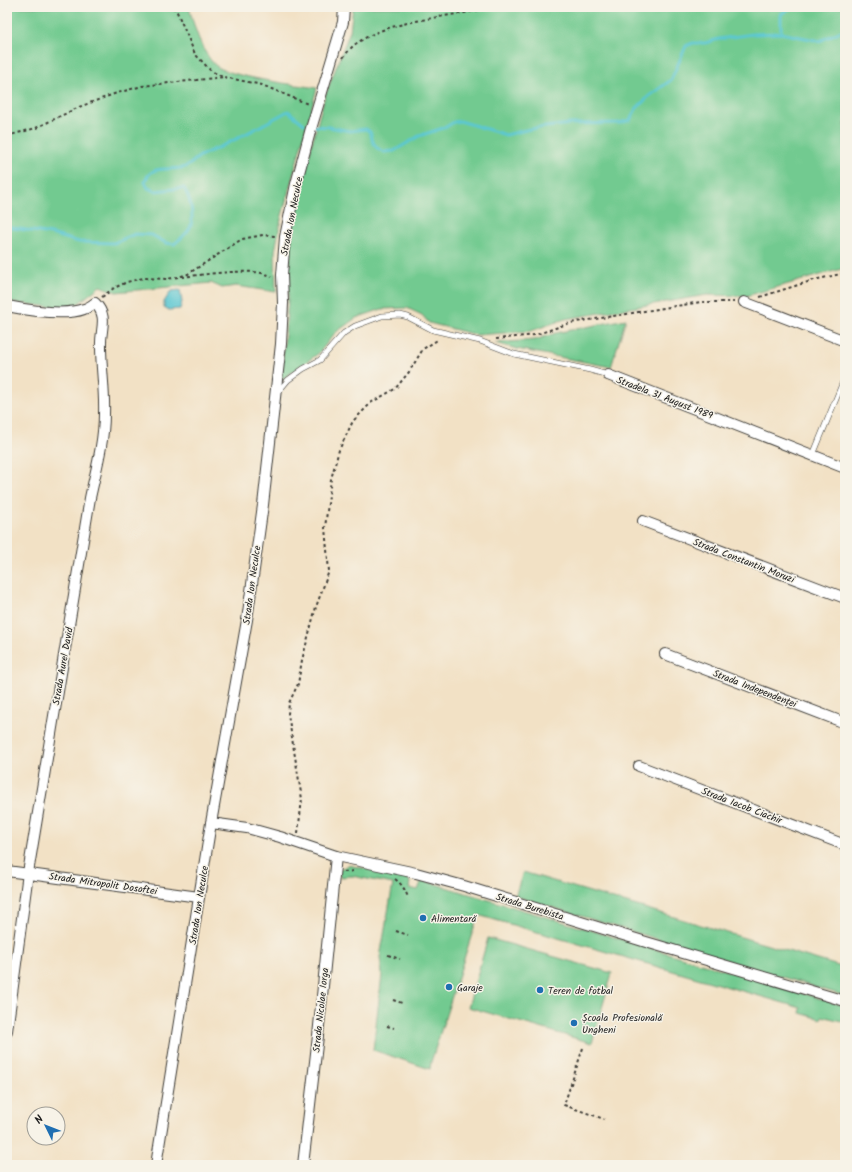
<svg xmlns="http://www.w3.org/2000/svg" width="852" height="1172" viewBox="0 0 852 1172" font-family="Kalam,sans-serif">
  <rect width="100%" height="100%" fill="#f7f3e8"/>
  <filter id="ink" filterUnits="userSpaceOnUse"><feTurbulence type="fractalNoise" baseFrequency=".025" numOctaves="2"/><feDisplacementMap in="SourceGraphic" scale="8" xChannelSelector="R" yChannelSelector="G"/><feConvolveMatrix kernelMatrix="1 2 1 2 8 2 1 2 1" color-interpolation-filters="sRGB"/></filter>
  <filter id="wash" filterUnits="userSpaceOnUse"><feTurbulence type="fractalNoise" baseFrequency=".012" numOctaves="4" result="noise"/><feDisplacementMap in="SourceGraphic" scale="16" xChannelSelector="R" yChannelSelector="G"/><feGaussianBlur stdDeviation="0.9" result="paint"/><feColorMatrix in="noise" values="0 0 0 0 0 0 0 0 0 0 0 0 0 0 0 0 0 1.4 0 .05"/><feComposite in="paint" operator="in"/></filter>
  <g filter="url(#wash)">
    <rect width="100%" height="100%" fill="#f2e1c5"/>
    <g fill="#72ca90" stroke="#477356">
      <path d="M7,7H189C194,26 201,51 215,65C228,77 298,85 317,88L281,219L275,251L276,292L236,286L222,288L211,283L116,292L100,286L76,305L64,308L7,302Z"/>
      <polygon points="353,7 845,7 845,268 746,296 707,295 565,319 531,331 477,335 429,323 422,315 407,308 382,309 356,318 335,333 319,353 281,380 288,301 291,237 312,143 325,96 350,31"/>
      <polygon points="626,319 611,367 517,349 495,343 535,340 556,333"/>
      <polygon points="348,865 407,877 410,882 409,888 418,890 422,880 845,1006 845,1022 822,1016 821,1019 800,1013 801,1008 478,915 431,1062 430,1069 373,1050 382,974 380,957 393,884 352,876 340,877 339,870"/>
      <polygon points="523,872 845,968 845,996 515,896"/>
      <polygon points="488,938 612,973 592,1043 468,1007"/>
    </g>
    <polygon fill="#5bc7d2" stroke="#3c7277" points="180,290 182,302 180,309 169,310 164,307 164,302 171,291"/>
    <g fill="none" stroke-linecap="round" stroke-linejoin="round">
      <g stroke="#5bc7d2" stroke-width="3">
        <polyline points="781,33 781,14 792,7"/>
        <polyline points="314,126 329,127 350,131 366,129 370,132 373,142 377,148 384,152 394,151 419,136 446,127 454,122 460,121 506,135 530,129 570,124 620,123 630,120 636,109 648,97 671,80 686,46 693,43 705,43 719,39 753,34 781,33 820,41 845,29"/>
        <path d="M7,227L51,234L79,242L114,243L135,234L152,235L166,243L174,244C180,239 189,233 191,225C194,214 190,198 184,188L155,191L148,188L145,182C151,162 171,172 185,167C191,165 194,160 200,156C209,151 219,148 228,143C248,133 268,122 288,111L304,124"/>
      </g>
    </g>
  </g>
  <g filter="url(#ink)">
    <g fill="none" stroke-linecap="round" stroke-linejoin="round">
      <g stroke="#3c3a35" stroke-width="6">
        <g id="service">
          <polyline points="277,393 288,380 303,369 320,360 344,333 355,326 382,316 400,315 408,317 433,330 480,341 514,354 590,370 608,375"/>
          <polyline points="813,455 845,377"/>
        </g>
      </g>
      <g stroke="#3c3a35" stroke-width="12">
        <g id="minor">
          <polyline points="744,302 845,341"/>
          <path d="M7,306C27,310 65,316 84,309C88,308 92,305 95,303C109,317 100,329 101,346C101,369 105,391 104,414C104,442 96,470 90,498L28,873L7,1031"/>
          <polyline points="608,375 845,468"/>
          <polyline points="643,521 845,598"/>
          <polyline points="665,654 845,723"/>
          <polyline points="639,766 845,845"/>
          <polyline points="211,823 247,828 280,837 336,856 416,873 464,886 646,942 845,1001"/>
          <polyline points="7,871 199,897"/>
          <polyline points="156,1165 211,823 247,620 263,505 281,344 283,303 282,275 285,237 296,184 310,132 343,22 344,7"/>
          <polyline points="303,1165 318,1036 336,856"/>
        </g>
      </g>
      <g stroke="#3c3a35" stroke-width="2" stroke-dasharray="3 3" stroke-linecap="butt">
        <polyline points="173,7 177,12 195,54 211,71 224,77 262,85 308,104"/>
        <path d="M343,58C348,51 353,45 360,41C393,19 454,17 493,7"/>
        <polyline points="7,136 36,128 79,107 114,94 142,86 224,77"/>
        <path d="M182,277C201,275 258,266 272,277"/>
        <polyline points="102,297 114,288 127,282 143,278 167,279 178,277 188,274 242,239 263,235 276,236"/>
        <polyline points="760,297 814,280 845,273"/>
        <polyline points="496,339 535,335 570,323 701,302 734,302"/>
        <polyline points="298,833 302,799 288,714 289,703 298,684 302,660 316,607 329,571 325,528 331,479 339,450 353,421 372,402 395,389 409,372 423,349 439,339"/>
        <polyline points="344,872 354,871"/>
        <path d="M395,879C402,884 405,890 408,897"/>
        <polyline points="396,931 408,935"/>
        <polyline points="388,955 400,959"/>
        <polyline points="393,1000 402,1003"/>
        <polyline points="387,1026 394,1028"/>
        <polyline points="583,1048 564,1105 604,1119"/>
      </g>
      <use href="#service" stroke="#fff" stroke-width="5"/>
      <use href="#minor" stroke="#fff" stroke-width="10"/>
    </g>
  </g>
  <g fill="#1f6fb2" stroke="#f7f3e8" stroke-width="1.5">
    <circle cx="423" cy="918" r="4"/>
    <circle cx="449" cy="987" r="4"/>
    <circle cx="540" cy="990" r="4"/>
    <circle cx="574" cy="1023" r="4"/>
  </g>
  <g text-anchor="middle" stroke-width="3" stroke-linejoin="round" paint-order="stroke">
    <g font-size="10" fill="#1c1c1c" stroke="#f7f3e8">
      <text transform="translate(291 216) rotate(-79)" y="4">Strada Ion Neculce</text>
      <text transform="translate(665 397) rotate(21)" y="4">Stradela 31 August 1989</text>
      <text transform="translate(744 560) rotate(21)" y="4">Strada Constantin Moruzi</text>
      <text transform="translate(251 585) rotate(-82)" y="4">Strada Ion Neculce</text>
      <text transform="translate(62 666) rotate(-80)" y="4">Strada Aurel David</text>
      <text transform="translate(755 688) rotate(21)" y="4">Strada Independenței</text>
      <text transform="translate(742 805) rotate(21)" y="4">Strada Iacob Ciachir</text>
      <text transform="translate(103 883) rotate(8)" y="4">Strada Mitropolit Dosoftei</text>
      <text transform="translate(198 905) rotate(-81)" y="4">Strada Ion Neculce</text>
      <text transform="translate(530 906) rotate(17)" y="4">Strada Burebista</text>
      <text transform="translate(320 1010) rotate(-84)" y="4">Strada Nicolae Iorga</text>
    </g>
    <g font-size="10" fill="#1c1c1c" stroke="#f7f3e8" text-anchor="start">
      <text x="431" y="922">Alimentară</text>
      <text x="457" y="991">Garaje</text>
      <text x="548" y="994">Teren de fotbal</text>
      <text x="582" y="1021">Școala Profesională<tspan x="582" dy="12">Ungheni</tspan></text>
    </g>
  </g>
  <rect width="852" height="1172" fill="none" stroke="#f7f3e8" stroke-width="24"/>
  <g transform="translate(46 1126) rotate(313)"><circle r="19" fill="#f7f3e8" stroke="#9f9d96"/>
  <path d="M0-3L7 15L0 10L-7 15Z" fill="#1f6fb2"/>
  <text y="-6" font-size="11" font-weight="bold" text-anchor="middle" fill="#1c1c1c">N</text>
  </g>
</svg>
